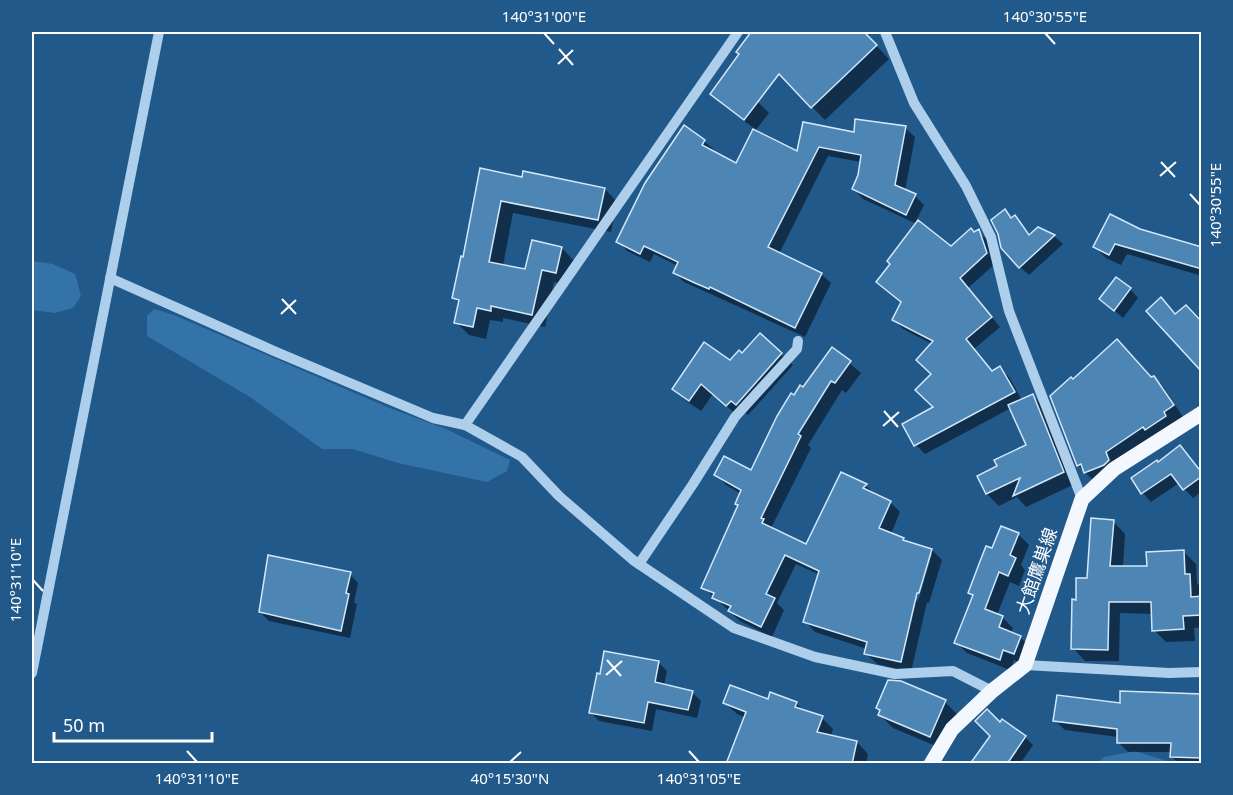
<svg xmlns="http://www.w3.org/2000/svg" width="1233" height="795" viewBox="0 0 1233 795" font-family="'Noto Sans','Noto Sans JP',sans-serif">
  <rect width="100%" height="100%" fill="#21598b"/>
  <g fill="#3473a8">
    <polygon points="32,261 53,264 75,274 81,296 73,308 55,313 32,310"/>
    <polygon points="154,309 174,315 387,407 446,429 510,460 507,471 487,482 398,463 353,449 322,449 250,397 147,336 147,316"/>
    <polygon points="1135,751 1173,763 1098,763 1104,757"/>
  </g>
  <g fill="#0007" fill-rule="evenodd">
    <polygon points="752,32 809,32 758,102 769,113 755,131 798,153 855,134 905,128 915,137 905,191 915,196 924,205 916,221 951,248 978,231 987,240 996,263 968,288 1000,327 974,349 993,372 1000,368 1009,377 1022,400 1033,396 1045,408 1075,484 1026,507 1017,497 999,506 987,494 979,476 999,467 1028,446 1011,408 925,454 916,445 935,408 932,344 903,329 894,320 903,303 917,224 863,199 854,189 859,175 861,162 828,156 779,254 821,274 831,283 805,337 684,282 675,273 678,266 654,254 650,262 627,251 618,241 704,141 714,150 712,153 736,166 755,129 723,105 712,94 741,55 738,52"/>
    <polygon points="829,32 863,32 889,59 825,120 782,76"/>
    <polygon points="481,170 523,178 524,173 605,189 617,202 611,232 513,213 503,266 526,271 562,248 574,261 569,285 554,282 545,327 503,318 503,322 490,320 486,339 469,335 456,322 460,304 454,298 464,258"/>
    <polygon points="1005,211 1013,219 1015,217 1030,235 1039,228 1054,236 1063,244 1029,275 1020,267"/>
    <polygon points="1140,230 1202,247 1202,276 1127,254 1121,265 1106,258 1095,247"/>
    <polygon points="1130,289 1138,298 1123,318 1101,299"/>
    <polygon points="760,335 793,365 748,415 743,411 739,417 713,394 701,411 685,400 674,389 742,355"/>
    <path d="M833,349L861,373L846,393L842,390L808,445L811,448L771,528L807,546L842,474L866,486L877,496L890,502L900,512L891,534L906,542L932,550L942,560L929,603L927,602L911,672L877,664L866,653L867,649L815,632L805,621L820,575L796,564L777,603L784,610L772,637L740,621L703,587L739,506L741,494L726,485L716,474L751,473L794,397L804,389ZM929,554H932L918,601L915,600Z"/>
    <polygon points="1154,378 1164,388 1183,417 1096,483 1078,465"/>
    <polygon points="1180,447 1202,473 1202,491 1193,498 1179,483 1151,502 1143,493 1158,464"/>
    <polygon points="1113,521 1125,534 1123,567 1148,567 1183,551 1196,564 1197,583 1201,588 1202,627 1194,628 1195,641 1166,642 1154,630 1153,614 1120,613 1119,661 1085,661 1073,648 1077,601"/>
    <polygon points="1018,534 1029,545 1021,565 1025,570 1019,586 1010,582 997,615 1002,617 1013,628 1011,634 1021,638 1031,648 1025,664 1014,660 1010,670 967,653 956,642 974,597 970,593 993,550"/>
    <polygon points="350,574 358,583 354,602 357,604 350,638 269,621 260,612"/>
    <polygon points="658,662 667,671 664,686 692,692 701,701 697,718 656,709 652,731 599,721 591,713"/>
    <polygon points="1202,695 1202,764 1179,764 1171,756 1172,752 1128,752 1118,742 1118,737 1065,730 1055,721 1121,705"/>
    <polygon points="769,701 796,703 805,712 822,718 833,729 831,736 857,742 868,754 866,764 728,764 746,718 737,714 725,703"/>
    <polygon points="945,702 957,714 943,749 893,728 880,715 881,712 877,708"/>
    <polygon points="1000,724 1025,737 1033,745 1020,764 972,764"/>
  </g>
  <g fill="#4d85b4" stroke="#d2e7f8" stroke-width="1.5">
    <polygon points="751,32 864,32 877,45 811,108 779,74 744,120 710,94 739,54 736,52"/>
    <polygon points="855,119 906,126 895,185 916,194 906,215 852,189 858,175 861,155 819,147 768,247 822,273 795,328 710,287 709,289 695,283 673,273 678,262 644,246 640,254 616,242 645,183 684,125 705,140 702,145 736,163 753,129 797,151 803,122 854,132"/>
    <polygon points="480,168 522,177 523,171 605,188 598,220 501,201 489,262 525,269 532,240 562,247 556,273 542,270 532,315 491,306 491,311 477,308 473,327 454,323 459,300 452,298 461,256 463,257"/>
    <polygon points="1005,209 1011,218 1015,215 1029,235 1038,227 1055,235 1019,268 1001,248 998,234 991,220"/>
    <polygon points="1110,214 1140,229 1202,247 1202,269 1115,244 1109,255 1093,247"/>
    <polygon points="918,220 951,246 971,228 974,232 979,229 987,253 960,278 992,317 966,339 992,371 1000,366 1015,392 914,446 902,424 933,407 915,390 931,374 916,360 933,341 892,320 901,302 876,282 890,264 887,261"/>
    <polygon points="1116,277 1131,288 1114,311 1099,299"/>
    <polygon points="1161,297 1175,314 1186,305 1202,322 1202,372 1146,311"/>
    <polygon points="760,333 782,353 736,405 731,401 726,406 701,384 689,401 672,389 704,342 730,360 739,350 742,353"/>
    <polygon points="1117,339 1151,377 1154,376 1174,405 1164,412 1166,416 1145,430 1143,427 1106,452 1109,460 1104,465 1084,473 1081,464 1077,466 1050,396 1071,377 1073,379"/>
    <polygon points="832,347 851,361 835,383 831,381 798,434 801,436 761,518 764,519 762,523 806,544 841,472 867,484 863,488 891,501 879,528 904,538 903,540 932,549 919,593 917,593 901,662 864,654 867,642 803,622 819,571 785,555 766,594 775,598 761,627 728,611 731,606 712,598 714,593 701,588 738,505 735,504 741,490 714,475 724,456 751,470 777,416 791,393 794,395 800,385 803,387"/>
    <polygon points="1033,394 1064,472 1013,496 1020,478 986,494 977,476 997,466 994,460 1026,445 1008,405"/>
    <polygon points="1180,445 1202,473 1202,476 1183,490 1171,474 1141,494 1131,478 1157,460 1158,462"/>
    <polygon points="1091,518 1114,520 1110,566 1147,566 1146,552 1184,550 1185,574 1190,574 1191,597 1202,596 1202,615 1183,616 1184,629 1152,631 1151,602 1109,602 1108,650 1071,649 1072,599 1076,600 1076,578 1087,578"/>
    <polygon points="1001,526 1019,533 1010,555 1016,558 1008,576 999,572 985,609 1003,616 999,627 1021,636 1014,654 1003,650 1000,660 954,643 973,595 968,593 979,564 986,546 992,548"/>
    <polygon points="268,555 351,572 346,593 349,594 341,631 259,612"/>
    <polygon points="604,651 659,661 655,682 693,691 688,710 648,702 644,723 589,713 597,673 600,674"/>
    <polygon points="888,680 901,681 946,700 930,737 878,715 880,710 876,708"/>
    <polygon points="730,685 768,699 770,692 797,702 795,707 823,716 817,732 857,741 852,764 726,764 746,712 723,703"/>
    <polygon points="1120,691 1202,694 1202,758 1170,757 1171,743 1117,743 1117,729 1053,721 1057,695 1120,703"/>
    <polygon points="987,709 1000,722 1002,719 1026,736 1007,764 970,764 990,736 975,721"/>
  </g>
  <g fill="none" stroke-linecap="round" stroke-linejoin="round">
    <g stroke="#adcfeb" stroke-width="10">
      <polyline points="885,32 914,103 966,186 991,237 1009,311 1082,499"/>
      <polyline points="110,278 274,351 433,418 465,425 522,457 559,496 633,560 734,628 815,657 895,674 953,671 992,691"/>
      <polyline points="465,425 738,32"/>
      <polyline points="639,564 693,484 735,417 797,349 798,341"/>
      <polyline points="1025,665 1169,673 1202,672"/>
      <polyline points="32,673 159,32"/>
    </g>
    <polyline stroke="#f2f8fe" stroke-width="15" points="931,764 952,729 992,691 1025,665 1082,499 1114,469 1202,413"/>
  </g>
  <path fill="none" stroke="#fff" stroke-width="2" d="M544,33L554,44M1045,33L1055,44M559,49L573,65M558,64L573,50M1161,162L1175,177M1160,176L1176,162M1190,194L1200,205M282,299L296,314M281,314L296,300M884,411L898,427M883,426L899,412M33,580L43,591M607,660L621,676M606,675L622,661M187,751L197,762M689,751L699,762M510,762L521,752"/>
  <g text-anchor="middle" stroke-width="5" stroke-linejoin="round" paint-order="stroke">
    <g font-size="18" fill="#fff" stroke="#21598b">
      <text transform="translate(1037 571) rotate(-71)" y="6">大館鷹巣線</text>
    </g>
  </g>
  <rect width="1233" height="795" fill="none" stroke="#21598b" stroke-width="66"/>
  <path d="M54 732v9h158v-9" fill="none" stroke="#ffffff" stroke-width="3"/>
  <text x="63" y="732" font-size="18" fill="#ffffff" stroke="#21598b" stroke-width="4.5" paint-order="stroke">50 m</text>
  <rect x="33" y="33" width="1167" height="729" fill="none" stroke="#fff" stroke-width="2"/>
  <g font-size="15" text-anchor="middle" fill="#fff">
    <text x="544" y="22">140°31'00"E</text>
    <text x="1045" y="22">140°30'55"E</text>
    <text transform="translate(1216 205) rotate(-90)" y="5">140°30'55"E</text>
    <text transform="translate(16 580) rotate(-90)" y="5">140°31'10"E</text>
    <text x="197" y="784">140°31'10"E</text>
    <text x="510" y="784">40°15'30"N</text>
    <text x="699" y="784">140°31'05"E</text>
  </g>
</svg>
